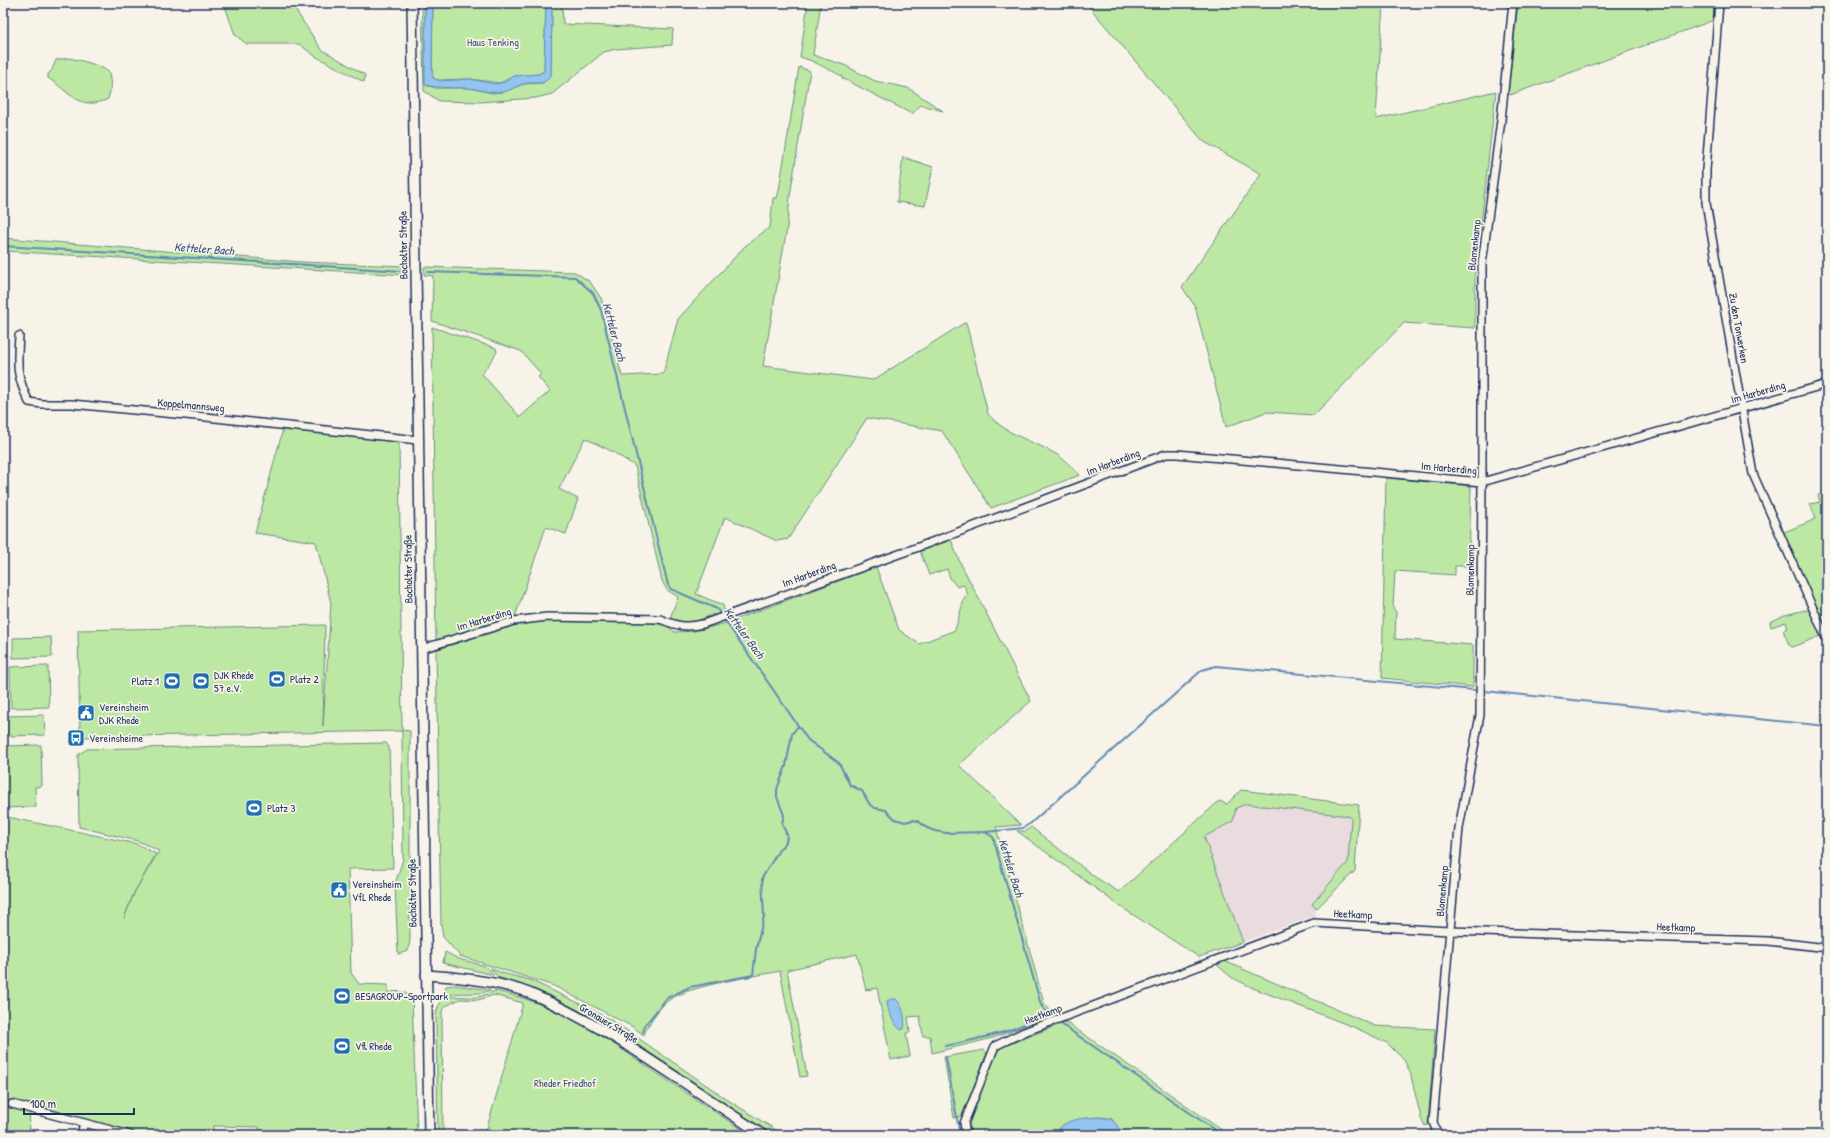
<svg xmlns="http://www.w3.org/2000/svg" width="1830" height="1138" viewBox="0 0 1830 1138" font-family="'Patrick Hand',sans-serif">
  <rect width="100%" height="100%" fill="#f7f3e8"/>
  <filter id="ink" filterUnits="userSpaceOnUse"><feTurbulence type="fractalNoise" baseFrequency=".025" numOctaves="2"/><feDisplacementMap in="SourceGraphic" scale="8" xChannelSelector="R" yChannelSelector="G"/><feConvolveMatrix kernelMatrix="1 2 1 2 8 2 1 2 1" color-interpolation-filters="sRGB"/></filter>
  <g filter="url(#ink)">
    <polygon fill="#eadbde" points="1246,804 1349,816 1351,819 1348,862 1312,904 1316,909 1316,919 1308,918 1243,942 1204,837 1233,821 1236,808"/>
    <g fill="#bde8a4" stroke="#6c8c81">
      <polygon points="224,3 291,3 321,49 365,75 364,82 315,56 299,44 247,44 235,35"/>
      <polygon points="422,3 425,3 425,85 436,88 469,88 492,93 502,92 524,84 543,83 551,75 552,3 562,3 563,24 673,29 672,45 616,49 604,52 552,94 536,98 480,102 439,101 424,91"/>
      <polygon points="433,3 546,3 544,71 539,74 514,76 500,83 470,79 436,80 432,76 432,69"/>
      <polygon points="808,3 821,3 813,55 844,65 875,81 908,88 943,111 921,105 912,114 842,78 842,76 812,61 800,57"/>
      <polygon points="1086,3 1383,3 1376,119 1496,91 1477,259 1475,263 1475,328 1404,323 1314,415 1266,412 1226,427 1195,306 1182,287 1261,174 1203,141"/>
      <polygon points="1518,3 1713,3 1714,20 1510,95 1508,92"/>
      <path d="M69,58C83,61 97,64 109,72L111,87L108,99C80,112 70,92 48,78V74L52,70L56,60Z"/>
      <path d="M799,67L810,71L790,196L787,228L763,366L873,380L966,322L988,414C1006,435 1031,440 1054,453C1064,458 1072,468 1080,475L991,508L942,431L867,418L788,539L777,541L725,517L696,594L723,605L725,613L716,616L714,614C694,621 693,627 670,618L678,597L667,590L662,581L635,466L613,452L585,438L559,489L578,499L566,534L546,527L515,617L436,642L432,327L496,348L497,352L482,374L520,417L550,391L538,377L541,374L521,351L432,321L433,276L424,275V267L575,272L590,282L601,298L622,376L663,374L678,319L745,246L770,227L773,198H777L779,190Z"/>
      <polygon points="903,157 933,167 925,206 897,202"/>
      <polygon points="3,238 302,262 405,266 406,275 3,251"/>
      <polygon points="283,429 399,440 402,730 410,731 410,940 408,951 398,954 395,884 403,859 402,731 80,737 78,630 325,625 323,726 331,603 316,542 255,533"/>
      <polygon points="1386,478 1471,486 1469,566 1455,566 1455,575 1395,571 1393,608 1396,612 1395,639 1473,645 1473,687 1382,678"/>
      <polygon points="1827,493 1827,614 1821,614 1818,609 1816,610 1782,533 1816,519 1810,504 1820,502 1818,495"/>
      <path d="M951,540L959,560L1031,701L959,765L1021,825L996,827L1044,1003L1054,1015L993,1038L932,1053L930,1036H923L920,1016L908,1017L910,1032L906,1033L910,1056L891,1060L877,988L866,990L857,954L787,970L807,1076L800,1077L780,971C752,977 691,985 669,1000C660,1006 648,1024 644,1035L633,1027L554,986L460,956L443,937L441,924L436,650L513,624L539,620H641L667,626L675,632L695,631L726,623L876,567L899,630L919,644L955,630L965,596L968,595L964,585L957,587L950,578L947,569L929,575L920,551Z"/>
      <polygon points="1805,610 1810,611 1821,636 1792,647 1789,645 1783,630 1788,628 1786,622 1771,627 1770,622 1785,615"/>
      <polygon points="51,637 52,657 13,658 13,638"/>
      <polygon points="48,666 49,707 11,708 10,667"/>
      <polygon points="44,715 45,735 7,736 6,716"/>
      <path d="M386,743L389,747L393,868L348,869L351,973L359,984L388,985V993C398,990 403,991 412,997L417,1135H260L259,1127L213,1126V1135H144L29,1104L30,1135H3V816L137,844L156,854L135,891L124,918L135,891L159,851L138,841L79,827L78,755L87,749Z"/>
      <polygon points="41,745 42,786 35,787 36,807 3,808 3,746"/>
      <polygon points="1241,790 1359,805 1355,871 1316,909 1312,904 1348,862 1351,819 1349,816 1246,804 1236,808 1233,821 1204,837 1243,942 1199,957 1121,907 1017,831 1026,831 1031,827 1095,877 1119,892 1219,801 1227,804"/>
      <polygon points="445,952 459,959 485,966 494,975 443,963"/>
      <polygon points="1224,961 1375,1026 1435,1029 1428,1125 1425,1126 1421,1118 1410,1072 1404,1060 1387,1043 1356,1028 1253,988 1231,977 1217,965"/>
      <polygon points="490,968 502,973 530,980 585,1006 616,1023 731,1102 784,1135 773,1135 606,1025 553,997 498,977"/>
      <path d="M454,985L491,990C475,997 462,990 447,996L445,990L446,986Z"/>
      <path d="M495,991C554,1002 605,1038 654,1071C686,1093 718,1114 750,1135H485L523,1003L494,995L478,1000L460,999L444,1007L442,1012L443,1135H438L436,1015C439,990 460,998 477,997C483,996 489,993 495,991Z"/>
      <path d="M1066,1022L1229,1135H1122L1112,1119C1093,1113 1074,1122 1058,1130L1062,1135H971L969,1124L996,1053L1002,1047Z"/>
      <polygon points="984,1050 987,1053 962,1116 954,1118 944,1057"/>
    </g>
    <g fill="#93c5f0" stroke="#6389b6">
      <path d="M425,3H433L432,69L433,78L440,81L470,79L495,84L505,82L514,76L539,74L544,71L546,3H552L551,75C543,88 535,80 523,84C516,86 510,91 503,92C491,94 480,89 469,88C453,87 441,89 425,85Z"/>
      <path d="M891,999H896C903,1005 906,1020 904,1029L901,1030C894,1025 887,1010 887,1001Z"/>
      <path d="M1107,1118C1115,1120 1119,1128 1122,1135H1062L1058,1130C1067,1117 1092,1117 1107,1118Z"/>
    </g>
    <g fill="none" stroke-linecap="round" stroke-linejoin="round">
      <g stroke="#6389b6" stroke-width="2">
        <polyline points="3,246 403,271"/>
        <polyline points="428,272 575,277 593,293 601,310 668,585 671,589 717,609 808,740 839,763 850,785 862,791 870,805 875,808 886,810 895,819 905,822 913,820 918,821 927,828 935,831 946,833 985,832 993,837 1041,1005 1050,1016"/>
        <polyline points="1484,691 1827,726"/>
        <polyline points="986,832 1023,828 1031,823 1202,670 1216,666 1474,690"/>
        <polyline points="1061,1024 1222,1135"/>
        <polyline points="643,1032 645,1025 667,998 690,987 753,975 756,949 764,916 762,878 779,850 786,842 787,835 782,824 784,815 777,797 777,789 786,766 792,734 798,726"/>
        <path d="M945,1046C970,1041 1027,1030 1045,1011"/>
        <polyline points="946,1057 960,1135"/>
      </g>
      <g stroke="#1b2f5e" stroke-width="10">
        <g id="street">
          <polyline points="1719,3 1706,170 1706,203 1753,474 1827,640"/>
          <path d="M19,336C17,365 16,376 29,402L42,404H72L206,417L418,440"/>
          <path d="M421,649L514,621L547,617L660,619C677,626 685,628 703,624L913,549L1166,454H1177L1482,482L1827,384"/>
          <polyline points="12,1104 130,1135"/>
          <polyline points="81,1135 84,1123"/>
          <polyline points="966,1135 964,1123 995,1046 1024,1032 1314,923 1449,931 1768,941 1827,948"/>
          <polyline points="1438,1135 1433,1122 1459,828 1480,715 1482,482 1482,264 1501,120 1513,3"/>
        </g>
      </g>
      <g stroke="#1b2f5e" stroke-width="12">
        <g id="secondary">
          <polyline points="412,3 429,1135"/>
          <path d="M426,975C459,977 506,982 536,996C616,1031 689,1088 763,1135"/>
        </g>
      </g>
      <use href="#street" stroke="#f7f3e8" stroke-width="7"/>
      <use href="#secondary" stroke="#f7f3e8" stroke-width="9"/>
    </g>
  </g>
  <defs>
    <g id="stadium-square" transform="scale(0.9)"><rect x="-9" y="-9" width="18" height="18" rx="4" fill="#1f6fb2" stroke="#f7f3e8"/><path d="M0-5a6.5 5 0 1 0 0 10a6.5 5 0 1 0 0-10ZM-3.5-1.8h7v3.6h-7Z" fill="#fff"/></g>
    <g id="civic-square" transform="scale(0.9)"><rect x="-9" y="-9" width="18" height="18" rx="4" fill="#1f6fb2" stroke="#f7f3e8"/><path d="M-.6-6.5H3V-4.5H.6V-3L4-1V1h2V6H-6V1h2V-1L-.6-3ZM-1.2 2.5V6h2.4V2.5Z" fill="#fff"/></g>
    <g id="bus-square" transform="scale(0.9)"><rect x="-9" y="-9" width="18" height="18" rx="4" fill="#1f6fb2" stroke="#f7f3e8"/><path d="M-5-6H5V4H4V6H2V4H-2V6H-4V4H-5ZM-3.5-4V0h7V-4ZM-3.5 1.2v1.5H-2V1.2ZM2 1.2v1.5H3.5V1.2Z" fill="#fff"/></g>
  </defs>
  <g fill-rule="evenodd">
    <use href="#stadium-square" x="277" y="679"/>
    <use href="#stadium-square" x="172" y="681"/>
    <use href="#stadium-square" x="201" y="681"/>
    <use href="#civic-square" x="86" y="713"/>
    <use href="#bus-square" x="76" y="738"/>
    <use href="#stadium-square" x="254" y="808"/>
    <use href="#civic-square" x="339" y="890"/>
    <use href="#stadium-square" x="342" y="996"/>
    <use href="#stadium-square" x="342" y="1046"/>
  </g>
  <g text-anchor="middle" stroke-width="3.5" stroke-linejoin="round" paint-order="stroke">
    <g font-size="11" fill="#3b546c" stroke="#f7f3e8">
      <text x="493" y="46">Haus Tenking</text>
      <text x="565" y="1087">Rheder Friedhof</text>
    </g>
    <g font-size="11" fill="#1b2f5e" stroke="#f7f3e8">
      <text transform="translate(403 245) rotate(-91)" y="4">Bocholter Straße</text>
      <text transform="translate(1474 245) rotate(-84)" y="4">Blomenkamp</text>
      <text transform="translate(1739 328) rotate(80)" y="4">Zu den Tonwerken</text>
      <text transform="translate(1758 392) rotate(-16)" y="4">Im Harberding</text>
      <text transform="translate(191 405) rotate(5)" y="4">Koppelmannsweg</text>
      <text transform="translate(1113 462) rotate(-21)" y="4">Im Harberding</text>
      <text transform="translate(1449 468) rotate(5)" y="4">Im Harberding</text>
      <text transform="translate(408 569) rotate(-91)" y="4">Bocholter Straße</text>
      <text transform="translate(1470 570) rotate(-89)" y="4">Blomenkamp</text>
      <text transform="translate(809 574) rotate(-20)" y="4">Im Harberding</text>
      <text transform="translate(484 619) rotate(-17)" y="4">Im Harberding</text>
      <text transform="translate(1442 891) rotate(-85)" y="4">Blomenkamp</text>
      <text transform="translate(412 893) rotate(-91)" y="4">Bocholter Straße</text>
      <text transform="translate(1353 914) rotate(3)" y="4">Heetkamp</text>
      <text transform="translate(1676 927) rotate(2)" y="4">Heetkamp</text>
      <text transform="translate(1043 1014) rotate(-21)" y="4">Heetkamp</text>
      <text transform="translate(609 1023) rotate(31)" y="4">Gronauer Straße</text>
    </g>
    <g font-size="11" fill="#1b2f5e" stroke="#f7f3e8" text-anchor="start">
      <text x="214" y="679">DJK Rhede<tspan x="214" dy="13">57 e.V.</tspan></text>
      <text x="290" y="683">Platz 2</text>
      <text x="159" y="685" text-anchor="end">Platz 1</text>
      <text x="99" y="711">Vereinsheim<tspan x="99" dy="13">DJK Rhede</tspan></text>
      <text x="89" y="742">Vereinsheime</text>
      <text x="267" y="812">Platz 3</text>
      <text x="352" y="888">Vereinsheim<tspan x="352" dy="13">VfL Rhede</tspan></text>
      <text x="355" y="1000">BESAGROUP-Sportpark</text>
      <text x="355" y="1050">Vfl Rhede</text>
    </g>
    <g font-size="12" font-style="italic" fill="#395482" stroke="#f7f3e8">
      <text transform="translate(204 249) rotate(4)" y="4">Ketteler Bach</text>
      <text transform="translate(614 332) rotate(75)" y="4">Ketteler Bach</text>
      <text transform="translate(744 633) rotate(54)" y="4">Ketteler Bach</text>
      <text transform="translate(1011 868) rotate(73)" y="4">Ketteler Bach</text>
    </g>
  </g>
  <rect width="1830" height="1138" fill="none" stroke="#f7f3e8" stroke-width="16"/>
  <rect x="8" y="8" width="1814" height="1122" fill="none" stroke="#1b2f5e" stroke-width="1.5" filter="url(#ink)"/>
  <path d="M24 1108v6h110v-6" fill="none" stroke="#1b2f5e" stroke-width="2"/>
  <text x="30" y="1108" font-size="12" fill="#1b2f5e" stroke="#f7f3e8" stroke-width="3" paint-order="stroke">100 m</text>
</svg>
